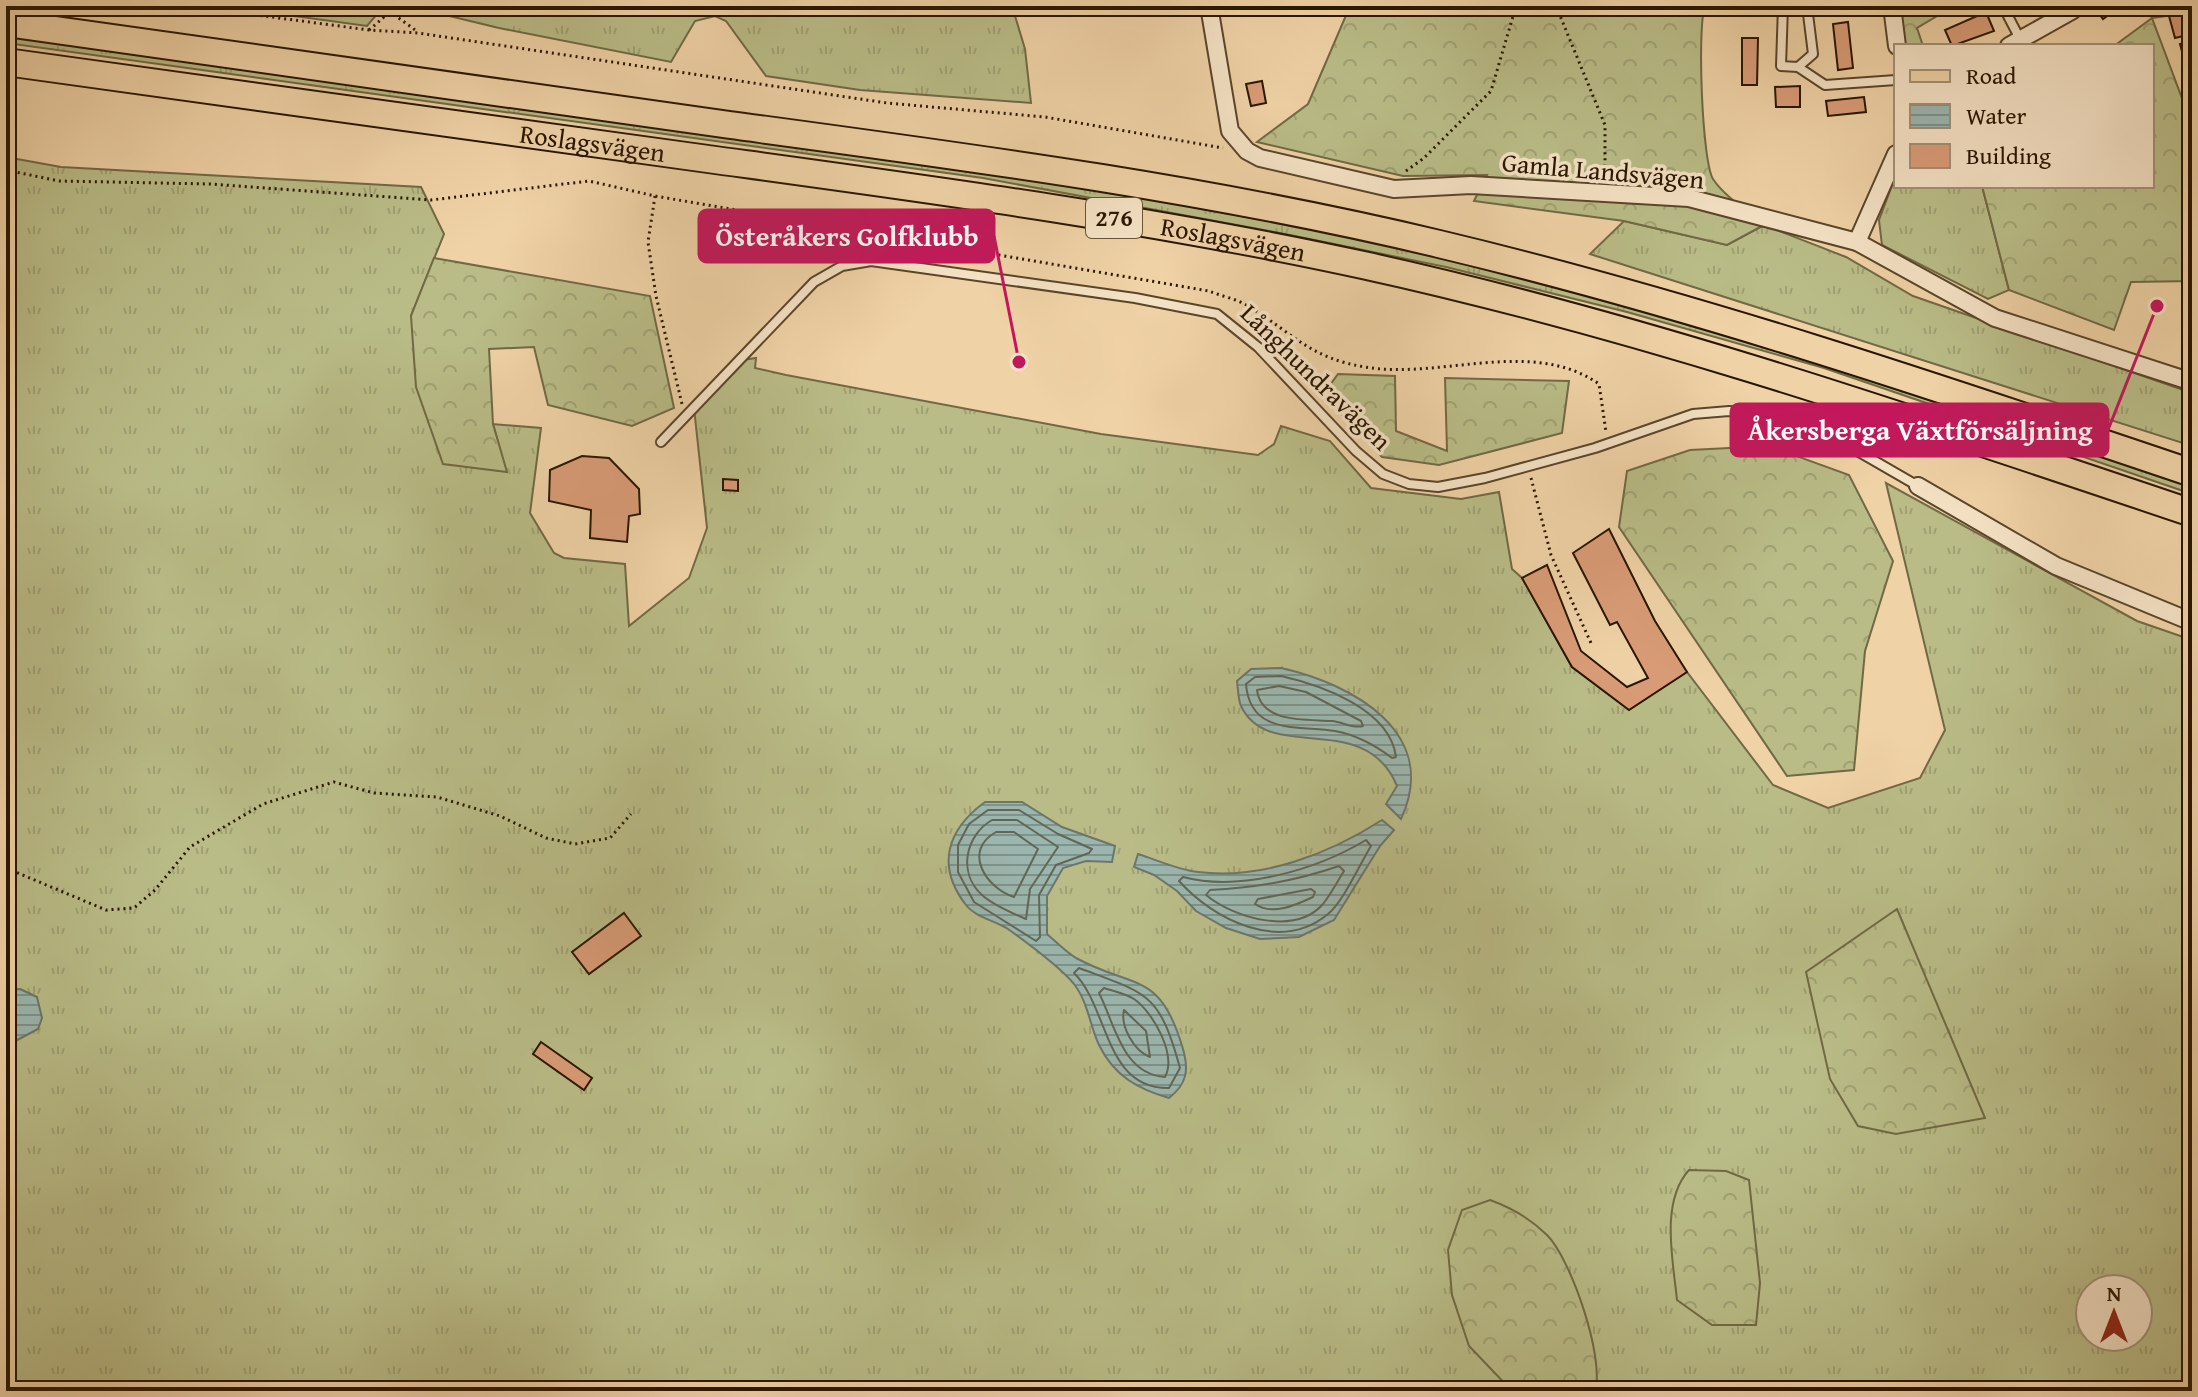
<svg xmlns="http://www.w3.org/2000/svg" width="2198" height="1397" viewBox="0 0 2198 1397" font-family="'Gentium Book Plus',serif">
  <defs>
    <pattern id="grass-tufts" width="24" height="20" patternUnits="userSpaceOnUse" patternTransform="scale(2)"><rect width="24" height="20" fill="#b9bc87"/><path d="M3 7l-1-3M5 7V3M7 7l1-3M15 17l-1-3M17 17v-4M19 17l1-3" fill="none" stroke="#9fa173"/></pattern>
    <pattern id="forest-crowns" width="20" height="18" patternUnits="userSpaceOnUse" patternTransform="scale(2)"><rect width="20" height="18" fill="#b9bc87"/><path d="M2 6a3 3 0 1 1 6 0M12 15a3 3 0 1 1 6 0" fill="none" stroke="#9fa173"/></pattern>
    <pattern id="water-rules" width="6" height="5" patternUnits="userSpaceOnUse" patternTransform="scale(2)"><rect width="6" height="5" fill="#9bb6ae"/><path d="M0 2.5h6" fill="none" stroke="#7e938b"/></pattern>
  </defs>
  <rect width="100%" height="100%" fill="#efd2a6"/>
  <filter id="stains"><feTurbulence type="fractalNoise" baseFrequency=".0025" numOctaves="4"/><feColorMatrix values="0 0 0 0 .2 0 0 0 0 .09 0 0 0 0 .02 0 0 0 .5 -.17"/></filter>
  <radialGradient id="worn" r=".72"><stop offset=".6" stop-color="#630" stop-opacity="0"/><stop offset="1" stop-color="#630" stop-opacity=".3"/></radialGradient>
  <g fill="url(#grass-tufts)" stroke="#716944" stroke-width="2" fill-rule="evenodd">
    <polygon points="221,6 384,6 367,26"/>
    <polygon points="408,6 1012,6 1025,49 1031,103 860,90 766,76 726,21 715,16 695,21 671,62 499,28"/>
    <polygon points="6,34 1019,175 1382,242 1709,325 2192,484 2192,494 1824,368 1627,312 1446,267 1285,234 983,178 6,43"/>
    <path d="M6,157L61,167L421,187L444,234L411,316L506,472L493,424L541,428L530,513L554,553L564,558L625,564L629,626L689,578L707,528L694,408L736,361L756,358L755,368L786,375L1101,434L1258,455L1274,444L1281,426L1330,441L1371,488L1461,499L1499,492L1512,569L1522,578L1572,667L1629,709L1687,672L1773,785L1828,808L1920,778L1945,730L1886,483L2137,621L2192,640V1391H6ZM2090,1289H2138V1337H2090Z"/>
    <polygon points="1896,175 1896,186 1982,186 2009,290 1988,299 1882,245 1879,220"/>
    <polygon points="1624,221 1727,245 1764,225 1846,257 1913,296 2192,393 2192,446 1590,254"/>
  </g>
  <g fill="url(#forest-crowns)" stroke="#716944" stroke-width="2">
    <path d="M1350,6H1705C1697,27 1702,161 1713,179C1724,196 1749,212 1764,225L1727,245L1624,221L1474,201L1487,175L1403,176L1257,142L1308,104Z"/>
    <polygon points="1900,6 1954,6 1917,28 1923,46 1902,46"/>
    <polygon points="2144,6 2164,6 2167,16 2152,18 2192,125 2192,281 2131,282 2114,330 2009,290 1982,186 2152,186 2152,46 2114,46 2152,18"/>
    <polygon points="434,258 650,296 674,408 632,426 548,405 534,347 489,349 493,424 507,472 443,464 416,387 411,316"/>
    <polygon points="1338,374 1395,376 1396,431 1447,451 1445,378 1569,381 1562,433 1439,465 1382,457 1323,395"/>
    <polygon points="1769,446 1849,475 1893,561 1865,651 1854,770 1787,776 1619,527 1627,471 1690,450"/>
    <polygon points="1897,909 1985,1118 1896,1134 1858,1126 1830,1079 1806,972"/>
    <path d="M1689,1170L1726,1171L1749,1180L1760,1283L1756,1325H1712L1677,1300C1673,1260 1660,1202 1689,1170Z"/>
    <path d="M1490,1200C1512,1208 1530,1218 1547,1235C1571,1259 1605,1358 1595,1391H1512L1469,1346L1452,1295L1448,1250L1462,1210Z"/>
  </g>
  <g fill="url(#water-rules)" stroke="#6d7668" stroke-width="2">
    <path d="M1281,668C1353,684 1441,733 1401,819L1386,804L1397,786C1365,708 1269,765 1241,706C1238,699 1238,688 1237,681L1251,669Z"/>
    <path d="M985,802H1022L1062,827L1115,846L1112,862L1086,861L1063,868L1047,896V934C1056,942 1066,952 1076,958C1135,990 1160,970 1183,1049C1189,1070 1187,1084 1169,1098C1138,1089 1114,1076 1099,1045C1090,1026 1088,1002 1074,984C1060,967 1026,942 1008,929C996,921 975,917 966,905C935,865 948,829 985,802Z"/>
    <path d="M1382,820L1394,830L1380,846L1334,920L1299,937L1260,939L1226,928L1196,911L1177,891L1154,875L1134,867L1138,854C1157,860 1178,870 1198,872C1262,880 1329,854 1382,820Z"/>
    <polygon points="20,989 37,997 42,1018 38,1029 6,1046 6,990"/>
  </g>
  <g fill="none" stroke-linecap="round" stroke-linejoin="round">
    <g stroke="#626657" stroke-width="2">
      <path d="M1281,676C1321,685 1390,709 1396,757L1392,758C1375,745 1357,735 1335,731C1300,725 1250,736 1246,684L1255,677Z"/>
      <path d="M1279,686L1306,692L1361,721L1363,726C1353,729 1343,722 1332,721C1308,719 1261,724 1257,690Z"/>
      <polygon points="1019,810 1058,834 1092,849 1089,853 1056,865 1039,895 1040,937 1036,941 974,902 958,872 958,845 969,824 988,810"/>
      <path d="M992,820H1017L1058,847L1030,889L1026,919C1014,914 992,904 982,895C957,872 966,835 992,820Z"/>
      <path d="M996,832H1014L1038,849L1014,897C986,888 962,851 996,832Z"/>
      <path d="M1366,840L1371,846C1360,864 1343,902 1328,914C1280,954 1213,919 1179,881L1183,877C1240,892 1316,870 1366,840Z"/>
      <path d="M1339,866L1344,871C1337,882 1331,894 1323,904C1295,936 1234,918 1206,895L1210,890C1255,888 1296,881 1339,866Z"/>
      <path d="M1311,889L1315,892L1313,897C1296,905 1272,916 1255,904L1258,899Z"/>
      <path d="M1079,968C1148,994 1159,992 1180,1068L1169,1088C1104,1089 1109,1007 1074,973Z"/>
      <path d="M1104,988C1113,991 1126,994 1134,999C1153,1012 1177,1055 1165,1077C1122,1074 1115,1024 1099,993Z"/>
      <path d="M1124,1010L1146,1031L1150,1057C1134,1051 1120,1026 1124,1010Z"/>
    </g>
  </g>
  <g fill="#d99c77" stroke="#291600" stroke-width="2">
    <polygon points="2093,6 2116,6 2118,8 2103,19"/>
    <polygon points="1986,12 1994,31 1952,46 1945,30"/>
    <polygon points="2186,12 2191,34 2175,38 2169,16"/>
    <polygon points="1848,22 1853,68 1838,70 1833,24"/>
    <polygon points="1742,38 1758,38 1757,85 1742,85"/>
    <polygon points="2192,41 2192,65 2186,67 2180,44"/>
    <polygon points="1262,81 1266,103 1251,106 1246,84"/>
    <polygon points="1800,86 1800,107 1776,107 1775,87"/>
    <polygon points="1864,97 1866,112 1828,116 1826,101"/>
    <polygon points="582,456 609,458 639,489 640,514 629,516 627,542 590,538 591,510 549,501 550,470"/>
    <polygon points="723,479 738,480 738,491 723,490"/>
    <polygon points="1609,529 1655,621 1687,672 1629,710 1572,667 1522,578 1547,565 1581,651 1627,687 1648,678 1617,622 1610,625 1573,553"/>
    <polygon points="624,913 641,936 589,974 572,952"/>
    <polygon points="541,1042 592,1078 584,1090 533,1054"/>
  </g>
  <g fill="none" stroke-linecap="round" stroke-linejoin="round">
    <g stroke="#5a452a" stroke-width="12">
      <g id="lane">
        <polyline points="1783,6 1781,66 1798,67 1825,85 1896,80"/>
        <polyline points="2008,16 2020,39"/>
        <polyline points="1798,67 1813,54 1807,6"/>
        <polyline points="661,442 814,282 842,266 871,261 1135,298 1217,314 1258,347 1356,451 1383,474 1409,484 1438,487 1485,478 1595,448 1693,414 1729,411 1778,414 1821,430 1918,486"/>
      </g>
    </g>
    <g stroke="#5a452a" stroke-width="20">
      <g id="street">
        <polyline points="1209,6 1230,131 1247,151 1260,158 1394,189 1471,185 1689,198 1857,242 1995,318 2192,382"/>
        <polyline points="1892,6 1897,46"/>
        <polyline points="2009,46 2073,10"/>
        <polyline points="1857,242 1896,154"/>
        <polyline points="1918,486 2056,566 2192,622"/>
      </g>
    </g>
    <g stroke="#291600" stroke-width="30">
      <g id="primary">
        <path d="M6,23C247,56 488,91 730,125C967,157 1206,188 1439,244C1695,305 1943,389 2192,473"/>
        <path id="s1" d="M6,62C240,95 474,127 708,159C927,189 1147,218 1363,265C1646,327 1918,421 2192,513"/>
      </g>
    </g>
    <g stroke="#291600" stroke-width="3" stroke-dasharray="2 4" stroke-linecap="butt">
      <polyline points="189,6 369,30 418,33 887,103 1045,117 1223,148"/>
      <polyline points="1556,6 1605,125 1605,176"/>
      <polyline points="389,11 418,32"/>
      <polyline points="369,30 383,18 389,6"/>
      <path d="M6,170L59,181L210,184L431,200L589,181L655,196L1209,291C1221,296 1237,299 1248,306C1293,333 1309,358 1365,367C1440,380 1532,337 1599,384L1606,432"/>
      <polyline points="1406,171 1424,158 1491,91 1516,6"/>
      <polyline points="655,196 648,242 656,296 682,404"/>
      <polyline points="1531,478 1551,555 1591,643"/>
      <polyline points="6,868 106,910 134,908 155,890 190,847 263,804 334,782 374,793 437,797 500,816 546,838 575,844 610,838 631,814"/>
    </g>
    <use href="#lane" stroke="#f5e2c5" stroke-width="8"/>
    <use href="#street" stroke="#f5e2c5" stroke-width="16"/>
    <use href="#primary" stroke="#efd2a6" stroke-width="26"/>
  </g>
  <g text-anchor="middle" stroke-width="7" stroke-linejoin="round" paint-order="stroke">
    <rect fill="#f5e2c5" stroke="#66533b" stroke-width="2" x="1086" y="198" width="56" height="40" rx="6"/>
    <g font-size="24" font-weight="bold" fill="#291600">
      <text x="1114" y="226">276</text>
    </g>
    <g font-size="26" fill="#291600" stroke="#f5e2c5">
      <text dy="9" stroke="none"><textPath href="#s1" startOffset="592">Roslagsvägen</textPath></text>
      <text transform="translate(1603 171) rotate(5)" y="9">Gamla Landsvägen</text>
      <text dy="9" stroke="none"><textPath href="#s1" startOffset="1240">Roslagsvägen</textPath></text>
      <text transform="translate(1316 377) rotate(44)" y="9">Långhundravägen</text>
    </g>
  </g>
  <path fill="none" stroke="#c2185b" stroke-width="3" d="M1019 362L994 236M2157 306L2108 430"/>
  <g fill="#c2185b" stroke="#f5e2c5" stroke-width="3">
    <circle cx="1019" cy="362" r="8"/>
    <circle cx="2157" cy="306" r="8"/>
  </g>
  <g fill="#c2185b" stroke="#c2185b" stroke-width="3">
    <rect x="699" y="210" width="295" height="52" rx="8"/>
    <rect x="1731" y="404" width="377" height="52" rx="8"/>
  </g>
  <g font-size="28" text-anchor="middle" font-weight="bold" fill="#fff">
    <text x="847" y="246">Österåkers Golfklubb</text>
    <text x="1920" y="440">Åkersberga Växtförsäljning</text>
  </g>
  <rect width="2198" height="1397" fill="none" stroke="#efd2a6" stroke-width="32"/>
  <rect x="8" y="8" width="2182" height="1381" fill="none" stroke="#291600" stroke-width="4"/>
  <rect x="16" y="16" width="2166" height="1365" fill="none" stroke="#291600" stroke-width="2"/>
  <rect x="1894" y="44" width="260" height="144" fill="#f5e2c5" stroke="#a39076" stroke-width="2"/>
  <rect x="1910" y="70" width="40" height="12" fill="#efd2a6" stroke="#a39076" stroke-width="2"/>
  <text x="1966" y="84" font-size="24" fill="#291600">Road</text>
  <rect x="1910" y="104" width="40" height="24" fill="url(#water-rules)" stroke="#a39076" stroke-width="2"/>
  <text x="1966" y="124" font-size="24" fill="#291600">Water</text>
  <rect x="1910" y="144" width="40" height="24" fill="#d99c77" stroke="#a39076" stroke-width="2"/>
  <text x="1966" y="164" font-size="24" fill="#291600">Building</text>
  <g transform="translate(2114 1313)"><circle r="38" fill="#f5e2c5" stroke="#a39076" stroke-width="2"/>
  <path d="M0-6L14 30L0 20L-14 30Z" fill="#8f2418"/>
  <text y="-12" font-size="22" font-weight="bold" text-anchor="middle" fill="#291600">N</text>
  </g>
  <rect width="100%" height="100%" filter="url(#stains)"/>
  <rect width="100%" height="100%" fill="url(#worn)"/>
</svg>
